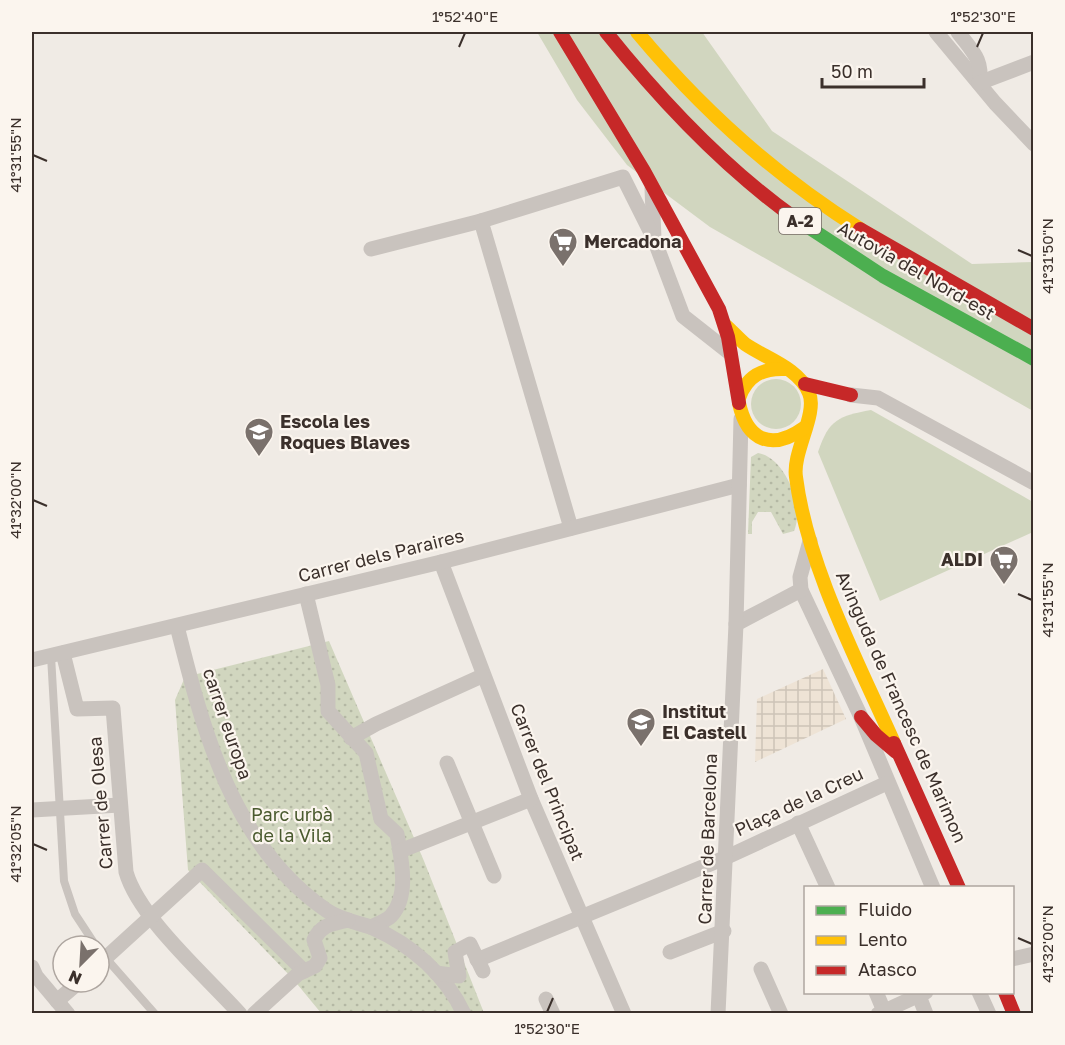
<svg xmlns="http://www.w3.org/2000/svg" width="1065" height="1045" viewBox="0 0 1065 1045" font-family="'Golos Text',sans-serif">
  <defs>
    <pattern id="park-dots" width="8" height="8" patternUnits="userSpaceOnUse" patternTransform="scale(1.5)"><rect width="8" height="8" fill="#d1d6bf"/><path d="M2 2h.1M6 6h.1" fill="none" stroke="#b4b8a4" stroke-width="1.8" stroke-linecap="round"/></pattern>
    <pattern id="plaza-grid" width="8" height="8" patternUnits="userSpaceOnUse" patternTransform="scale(1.5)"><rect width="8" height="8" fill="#eee3d5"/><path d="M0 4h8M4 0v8" fill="none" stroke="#cdc3b7"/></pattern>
  </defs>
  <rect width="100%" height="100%" fill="#f0ebe5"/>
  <g fill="#d1d6bf">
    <polygon points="537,32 702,32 772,131 972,264 1033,262 1033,411 710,227 627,165 577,100"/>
    <circle cx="776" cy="404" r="25"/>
    <path d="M871,410L1033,502V532L880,601L818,452C829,419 839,416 871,410Z"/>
  </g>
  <g fill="url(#park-dots)">
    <path d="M758,453C785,457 805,507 794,531L783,534L771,512H758L752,522V534H748L751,457Z"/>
    <polygon points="329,641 424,861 484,1013 321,1013 293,979 188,870 175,700 185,677"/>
  </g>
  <polygon fill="url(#plaza-grid)" points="823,669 846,719 755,762 757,699"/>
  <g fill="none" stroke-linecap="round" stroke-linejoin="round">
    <g stroke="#c9c3be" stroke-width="8">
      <polyline points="51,656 64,881 75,914 96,946"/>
      <polyline points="104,956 155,1014"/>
    </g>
    <g stroke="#c9c3be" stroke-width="15">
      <polyline points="936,32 995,103 1034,144"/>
      <path d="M958,32C971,50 984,60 979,83"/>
      <polyline points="979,83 1034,62"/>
      <polyline points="652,188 654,239 683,316 730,353"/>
      <polyline points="371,249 481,221"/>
      <polyline points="851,395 878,398 1034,483"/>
      <polyline points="571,528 481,221 623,177 654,239"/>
      <polyline points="810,541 800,577 801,590 861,717 933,888"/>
      <polyline points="441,562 531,799 624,1014"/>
      <path d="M306,594L328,685V711L366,753L381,819L397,834C401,858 410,896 391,916C386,921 377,924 371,927"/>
      <polyline points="736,624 801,590"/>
      <path d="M177,626C203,730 232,845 326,910C340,920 357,922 373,928C412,945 446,975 464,1014"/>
      <path d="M63,653L77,709L113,708L126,872C139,918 206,976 240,1014"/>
      <polyline points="32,660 441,562 739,485"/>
      <polyline points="351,738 376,724 482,676"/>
      <polyline points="447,763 494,876"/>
      <polyline points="32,810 120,805"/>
      <polyline points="798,823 828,888"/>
      <polyline points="400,851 531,799"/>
      <polyline points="670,952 724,931"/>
      <polyline points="1012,959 1034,954"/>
      <polyline points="477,960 727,857 887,783"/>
      <polyline points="99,964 202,870 304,971"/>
      <polyline points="32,967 36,976 68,1014"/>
      <polyline points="761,969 781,1014"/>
      <polyline points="436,973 459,976 455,952 470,944 483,971"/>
      <polyline points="876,992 884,1011"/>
      <polyline points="979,992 989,1014"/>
      <polyline points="919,996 926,1014"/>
      <polyline points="546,999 553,1014"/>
      <polyline points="57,1001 79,982"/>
      <path d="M254,1014L298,974L315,966L320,958L314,940C321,924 333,924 348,920"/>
      <polyline points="718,1014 736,624 741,419"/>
      <polyline points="878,1014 926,992"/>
    </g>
    <polyline stroke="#4caf50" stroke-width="14" points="796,219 883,276 1034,359"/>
    <g stroke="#ffc107" stroke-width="14">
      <path d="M637,32C702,110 774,175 860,229"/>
      <path d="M725,325C732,331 738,338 745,344C765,358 799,368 809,393C818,413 792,453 796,477C807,565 858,662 894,743"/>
      <path d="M739,398C747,376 762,368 785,369"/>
      <path d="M739,403C747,441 772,451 804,428"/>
    </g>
    <g stroke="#c62828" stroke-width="14">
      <polyline points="560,32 644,171 719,309 728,337 739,403"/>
      <path d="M606,32C662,102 723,167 796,219"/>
      <polyline points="860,229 1034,329"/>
      <polyline points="805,384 851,395"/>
      <polyline points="861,717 876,735 896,752"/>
      <polyline points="894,743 959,888"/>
      <polyline points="1005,992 1014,1014"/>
    </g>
  </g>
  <path fill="none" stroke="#3b302b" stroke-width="2" d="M459,47L465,33M977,47L983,33M33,155L47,161M1018,250L1032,256M33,500L47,506M1018,594L1032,600M33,844L47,850M1018,938L1032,944M547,1012L553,998"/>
  <defs>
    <g id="supermarket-pin" transform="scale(1.5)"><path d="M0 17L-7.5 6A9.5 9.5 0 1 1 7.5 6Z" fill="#7a716c" stroke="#fbf5ee"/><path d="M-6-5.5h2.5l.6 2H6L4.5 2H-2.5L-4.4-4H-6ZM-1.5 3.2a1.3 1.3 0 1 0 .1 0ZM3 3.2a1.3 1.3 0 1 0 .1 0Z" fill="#fff"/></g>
    <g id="school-pin" transform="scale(1.5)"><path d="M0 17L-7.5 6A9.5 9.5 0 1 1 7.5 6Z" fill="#7a716c" stroke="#fbf5ee"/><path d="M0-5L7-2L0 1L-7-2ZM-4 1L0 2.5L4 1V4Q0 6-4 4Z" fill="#fff"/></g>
  </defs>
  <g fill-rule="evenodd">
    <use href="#supermarket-pin" x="563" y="242"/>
    <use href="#school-pin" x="259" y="432"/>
    <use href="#supermarket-pin" x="1004" y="560"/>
    <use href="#school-pin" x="641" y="722"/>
  </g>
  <g text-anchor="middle" stroke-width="4.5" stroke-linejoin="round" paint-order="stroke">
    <rect fill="#fbf5ee" stroke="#756b66" stroke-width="1.5" x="779" y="208" width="42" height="26" rx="4.5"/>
    <g font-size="16" font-weight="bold" fill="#3b302b">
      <text x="800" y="227">A-2</text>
    </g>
    <g font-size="18" font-weight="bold" fill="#3b302b" stroke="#fbf5ee" text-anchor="start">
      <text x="584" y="248">Mercadona</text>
      <text x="280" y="428">Escola les<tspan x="280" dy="21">Roques Blaves</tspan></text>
      <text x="983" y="566" text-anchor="end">ALDI</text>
      <text x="662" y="718">Institut<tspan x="662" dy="21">El Castell</tspan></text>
    </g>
    <g font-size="18" fill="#3b302b" stroke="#fbf5ee">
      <text transform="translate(916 271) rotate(30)" y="6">Autovia del Nord-est</text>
      <text transform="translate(381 556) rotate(-14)" y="6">Carrer dels Paraires</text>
      <text transform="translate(901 707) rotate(66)" y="6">Avinguda de Francesc de Marimon</text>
      <text transform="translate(227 724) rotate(71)" y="6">carrer europa</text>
      <text transform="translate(547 782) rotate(68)" y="6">Carrer del Principat</text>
      <text transform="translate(799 802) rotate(-25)" y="6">Plaça de la Creu</text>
      <text transform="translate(101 803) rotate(-95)" y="6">Carrer de Olesa</text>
      <text transform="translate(708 839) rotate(-88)" y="6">Carrer de Barcelona</text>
    </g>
    <g font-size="18" fill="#4a5a2e" stroke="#fbf5ee">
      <text x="292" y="821">Parc urbà<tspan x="292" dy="21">de la Vila</tspan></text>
    </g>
  </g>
  <rect width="1065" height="1045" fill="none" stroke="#fbf5ee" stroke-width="66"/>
  <rect x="804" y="886" width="210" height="108" fill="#fbf5ee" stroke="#aea6a0" stroke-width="1.5"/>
  <rect x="816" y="906" width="30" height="9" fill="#4caf50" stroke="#aea6a0" stroke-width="1.5"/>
  <text x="858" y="916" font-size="18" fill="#3b302b">Fluido</text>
  <rect x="816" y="936" width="30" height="9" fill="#ffc107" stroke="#aea6a0" stroke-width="1.5"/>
  <text x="858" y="946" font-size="18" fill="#3b302b">Lento</text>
  <rect x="816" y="966" width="30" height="9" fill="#c62828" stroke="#aea6a0" stroke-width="1.5"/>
  <text x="858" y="976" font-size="18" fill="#3b302b">Atasco</text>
  <g transform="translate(81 964) rotate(204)"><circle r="28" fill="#fbf5ee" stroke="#aea6a0" stroke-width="1.5"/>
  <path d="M0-4.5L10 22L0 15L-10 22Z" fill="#7a716c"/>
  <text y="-9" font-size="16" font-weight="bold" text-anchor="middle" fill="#3b302b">N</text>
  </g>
  <path d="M822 78v9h102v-9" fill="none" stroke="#3b302b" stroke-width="3"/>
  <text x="831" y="78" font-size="18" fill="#3b302b" stroke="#fbf5ee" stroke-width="4.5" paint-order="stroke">50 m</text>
  <rect x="33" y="33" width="999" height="979" fill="none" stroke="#3b302b" stroke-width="2"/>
  <g font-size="15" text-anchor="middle" fill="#3b302b">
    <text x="465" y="22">1°52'40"E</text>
    <text x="983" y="22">1°52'30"E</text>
    <text transform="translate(16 155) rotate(-90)" y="5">41°31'55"N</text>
    <text transform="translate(1048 256) rotate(-90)" y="5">41°31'50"N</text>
    <text transform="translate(16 500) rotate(-90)" y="5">41°32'00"N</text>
    <text transform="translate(1048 600) rotate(-90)" y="5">41°31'55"N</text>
    <text transform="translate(16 844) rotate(-90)" y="5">41°32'05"N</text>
    <text transform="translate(1048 944) rotate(-90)" y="5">41°32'00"N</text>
    <text x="547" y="1034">1°52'30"E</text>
  </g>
</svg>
